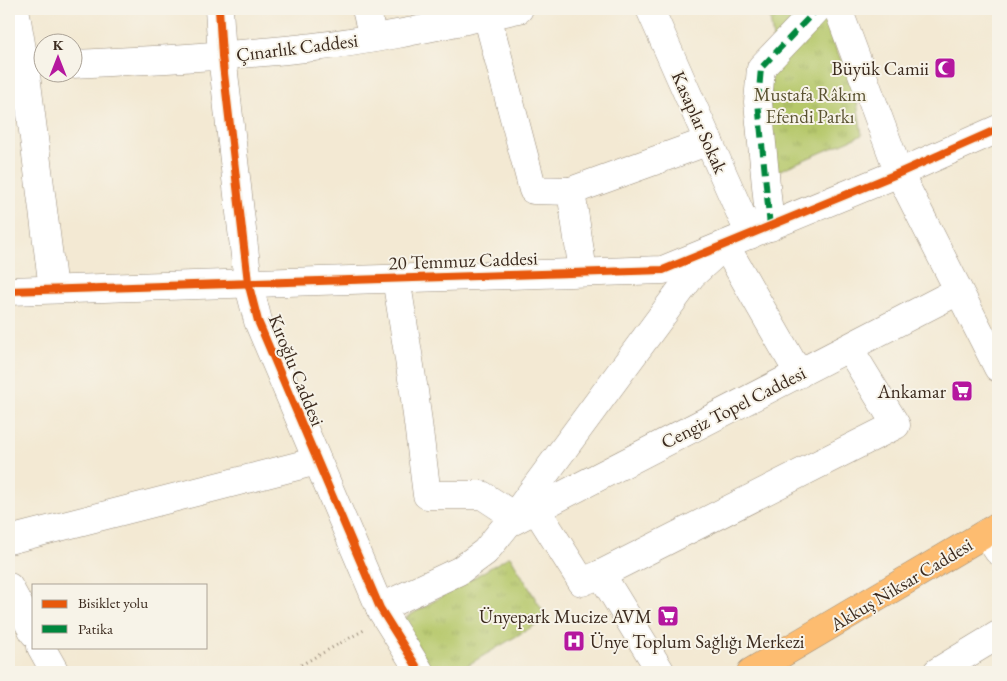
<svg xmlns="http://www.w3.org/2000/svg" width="1007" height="681" viewBox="0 0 1007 681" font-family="'EB Garamond',serif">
  <defs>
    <pattern id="park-tufts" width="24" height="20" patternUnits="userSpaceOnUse" patternTransform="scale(1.25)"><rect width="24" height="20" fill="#b6c86b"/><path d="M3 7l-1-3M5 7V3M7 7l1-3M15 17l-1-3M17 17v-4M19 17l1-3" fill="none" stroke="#9dac5c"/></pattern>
  </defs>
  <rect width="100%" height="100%" fill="#f7f3e8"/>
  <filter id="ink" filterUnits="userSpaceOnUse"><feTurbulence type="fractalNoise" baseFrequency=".02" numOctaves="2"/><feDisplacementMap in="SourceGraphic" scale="10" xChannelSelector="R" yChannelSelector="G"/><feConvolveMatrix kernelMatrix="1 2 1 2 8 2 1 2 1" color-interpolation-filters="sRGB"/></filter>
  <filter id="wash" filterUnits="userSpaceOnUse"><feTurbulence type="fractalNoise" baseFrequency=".0096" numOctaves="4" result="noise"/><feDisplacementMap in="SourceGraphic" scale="20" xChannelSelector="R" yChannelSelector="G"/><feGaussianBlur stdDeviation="1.12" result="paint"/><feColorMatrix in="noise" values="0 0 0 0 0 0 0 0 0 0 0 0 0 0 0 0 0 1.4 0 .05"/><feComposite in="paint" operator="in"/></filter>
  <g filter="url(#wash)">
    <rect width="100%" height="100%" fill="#f3e9d3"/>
    <polygon fill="#f7d0cb" points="386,9 441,9 389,18"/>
    <g fill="url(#park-tufts)" stroke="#787944">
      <polygon points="775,9 812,9 823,13 834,45 855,89 862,135 771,174 768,136 773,39 770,18"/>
      <polygon points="510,556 547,618 456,672 433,672 402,620"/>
    </g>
  </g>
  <g filter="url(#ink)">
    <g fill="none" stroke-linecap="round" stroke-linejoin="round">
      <g stroke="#978a78" stroke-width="29">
        <g id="minor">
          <polyline points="15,9 25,67 53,289"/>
          <polyline points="219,9 222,56 248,282 258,321 380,608 420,672"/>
          <polyline points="366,9 373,38"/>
          <polyline points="650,9 750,235"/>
          <polyline points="838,9 899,173 998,368"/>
          <polyline points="487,15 533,190 571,191 583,272"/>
          <path d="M72,64C153,60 234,56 314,47C383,39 451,23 519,9"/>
          <polyline points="571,191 709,141"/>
          <polyline points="770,227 758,102 761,68 817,9"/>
          <polyline points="725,245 799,374"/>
          <polyline points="396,278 414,391 427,495 482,495 514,516"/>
          <polyline points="9,291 663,270 899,173 998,129"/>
          <polyline points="536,509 582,582 601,574 661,672"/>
          <polyline points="513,521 958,291"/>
          <polyline points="986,533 998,551"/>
          <polyline points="9,540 317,461"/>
          <polyline points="601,574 896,425 849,348"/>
          <polyline points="9,587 34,633"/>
          <polyline points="380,608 459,571 485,552 514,516 692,275 713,256"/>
          <polyline points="41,647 55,672"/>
          <polyline points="937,672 998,635"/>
        </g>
      </g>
      <g stroke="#978a78" stroke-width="29">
        <polyline id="major" points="751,672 998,526"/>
      </g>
      <polyline stroke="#978a78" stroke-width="3" stroke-dasharray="1 4" stroke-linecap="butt" points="288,672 366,629"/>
      <use href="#minor" stroke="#fff" stroke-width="28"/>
      <use href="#major" stroke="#fdbc70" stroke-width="28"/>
      <polyline stroke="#00873e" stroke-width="6" stroke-dasharray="12 6" stroke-linecap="butt" points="770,227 758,102 761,68 817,9"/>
      <g stroke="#f7f3e8" stroke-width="11">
        <g id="cycleway">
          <polyline points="219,9 222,56 248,282 258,321 380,608 420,672"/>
          <polyline points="9,291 663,270 899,173 998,129"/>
        </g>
      </g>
      <use href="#cycleway" stroke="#e8590c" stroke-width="8"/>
    </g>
  </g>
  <defs>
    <g id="mosque-square" transform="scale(1.125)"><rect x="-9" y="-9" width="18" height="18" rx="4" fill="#b5179e" stroke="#f7f3e8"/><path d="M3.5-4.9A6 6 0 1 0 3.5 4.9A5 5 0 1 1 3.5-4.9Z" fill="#fff"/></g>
    <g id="supermarket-square" transform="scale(1.125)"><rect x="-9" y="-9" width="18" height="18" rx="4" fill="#b5179e" stroke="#f7f3e8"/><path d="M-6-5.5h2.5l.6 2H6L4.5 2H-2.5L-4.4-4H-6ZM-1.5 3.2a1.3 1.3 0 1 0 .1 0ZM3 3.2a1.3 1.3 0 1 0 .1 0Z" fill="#fff"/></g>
    <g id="hospital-square" transform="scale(1.125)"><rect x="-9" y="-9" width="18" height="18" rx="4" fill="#b5179e" stroke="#f7f3e8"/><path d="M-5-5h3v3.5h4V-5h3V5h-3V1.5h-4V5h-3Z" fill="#fff"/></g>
  </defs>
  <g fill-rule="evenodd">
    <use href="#mosque-square" x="945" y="68"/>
    <use href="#supermarket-square" x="962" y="391"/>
    <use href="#supermarket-square" x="668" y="616"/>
    <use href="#hospital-square" x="574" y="641"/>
  </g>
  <g text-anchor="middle" stroke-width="4" stroke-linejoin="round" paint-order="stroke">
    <g font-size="19" fill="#3b2a1e" stroke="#f7f3e8">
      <text transform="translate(297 47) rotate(-7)" y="7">Çınarlık Caddesi</text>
      <text transform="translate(700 122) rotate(66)" y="7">Kasaplar Sokak</text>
      <text transform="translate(463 260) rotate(-2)" y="7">20 Temmuz Caddesi</text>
      <text transform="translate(297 370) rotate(68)" y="7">Kıroğlu Caddesi</text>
      <text transform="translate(733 407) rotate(-27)" y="7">Cengiz Topel Caddesi</text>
      <text transform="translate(901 584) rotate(-31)" y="7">Akkuş Niksar Caddesi</text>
    </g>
    <g font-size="19" fill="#3b2a1e" stroke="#f7f3e8" text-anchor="end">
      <text x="929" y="75">Büyük Camii</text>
      <text x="946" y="398">Ankamar</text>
      <text x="652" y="623">Ünyepark Mucize AVM</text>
      <text x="590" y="648" text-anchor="start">Ünye Toplum Sağlığı Merkezi</text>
    </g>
    <g font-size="19" fill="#5a5231" stroke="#f7f3e8">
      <text x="810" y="101">Mustafa Râkım<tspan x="810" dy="22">Efendi Parkı</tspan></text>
    </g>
  </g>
  <rect width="1007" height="681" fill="none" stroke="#f7f3e8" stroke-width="30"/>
  <rect x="32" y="584" width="175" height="65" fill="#f7f3e8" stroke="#aca397"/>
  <rect x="42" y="600" width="25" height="8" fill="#e8590c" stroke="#aca397"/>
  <text x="78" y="608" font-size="15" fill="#3b2a1e">Bisiklet yolu</text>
  <rect x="42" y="625" width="25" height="8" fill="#00873e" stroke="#aca397"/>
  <text x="78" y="634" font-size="15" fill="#3b2a1e">Patika</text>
  <g transform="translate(58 58)"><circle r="24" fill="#f7f3e8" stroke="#aca397"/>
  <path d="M0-4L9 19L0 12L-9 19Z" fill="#b5179e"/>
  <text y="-8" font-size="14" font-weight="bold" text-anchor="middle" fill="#3b2a1e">K</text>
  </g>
</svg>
